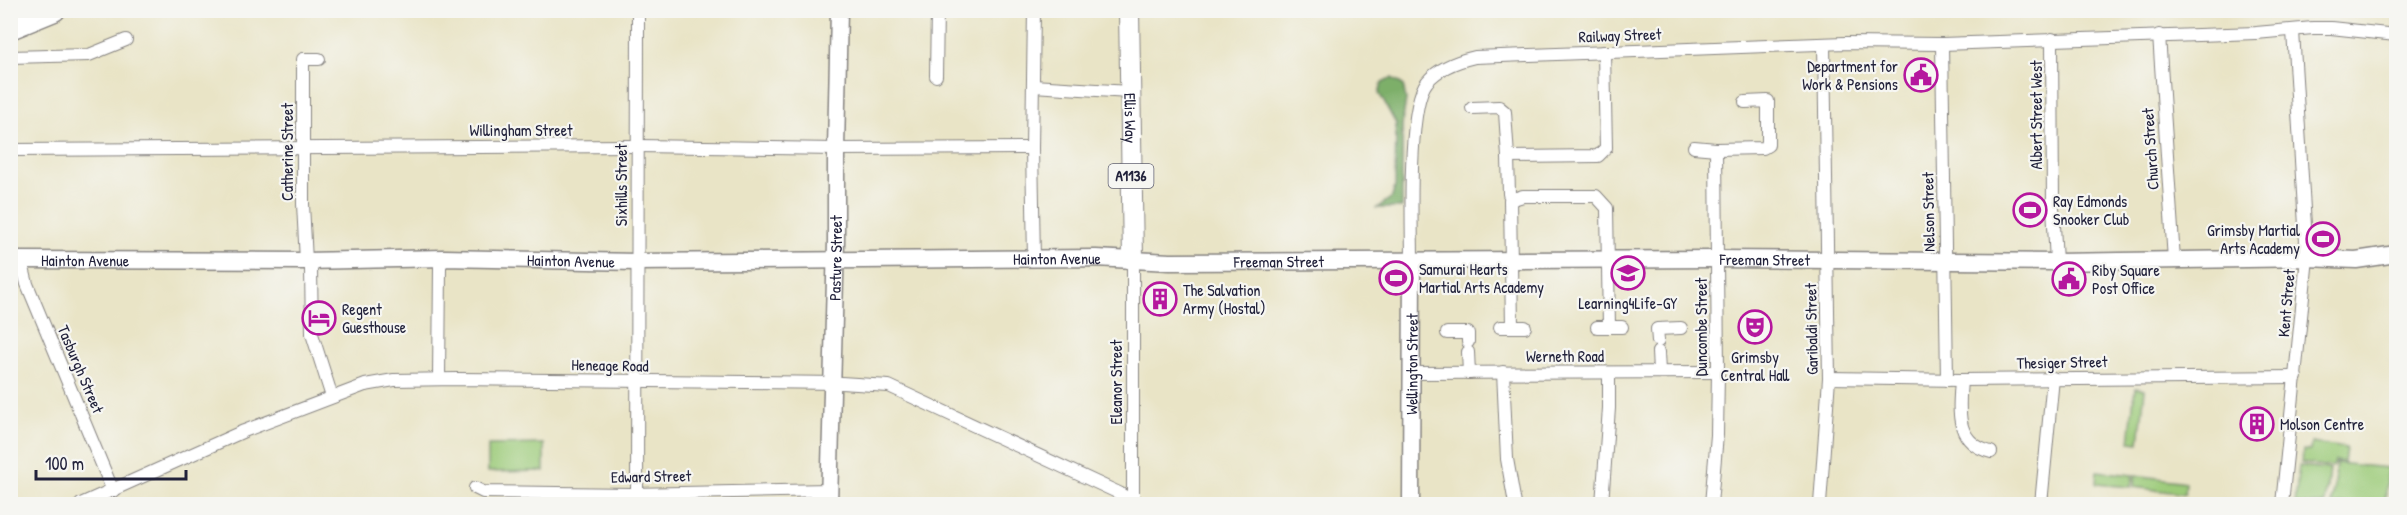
<svg xmlns="http://www.w3.org/2000/svg" width="2407" height="515" viewBox="0 0 2407 515" font-family="'Patrick Hand',sans-serif">
  <rect width="100%" height="100%" fill="#f6f6f2"/>
  <filter id="ink" filterUnits="userSpaceOnUse"><feTurbulence type="fractalNoise" baseFrequency=".0167" numOctaves="2"/><feDisplacementMap in="SourceGraphic" scale="12" xChannelSelector="R" yChannelSelector="G"/><feConvolveMatrix kernelMatrix="1 2 1 2 8 2 1 2 1" color-interpolation-filters="sRGB"/></filter>
  <filter id="wash" filterUnits="userSpaceOnUse"><feTurbulence type="fractalNoise" baseFrequency=".008" numOctaves="4" result="noise"/><feDisplacementMap in="SourceGraphic" scale="24" xChannelSelector="R" yChannelSelector="G"/><feGaussianBlur stdDeviation="1.35" result="paint"/><feColorMatrix in="noise" values="0 0 0 0 0 0 0 0 0 0 0 0 0 0 0 0 0 1.4 0 .05"/><feComposite in="paint" operator="in"/></filter>
  <g filter="url(#wash)">
    <rect width="100%" height="100%" fill="#e9e4c6"/>
    <g fill="#9ccb79" stroke="#5f765a" stroke-width="1.5">
      <polygon points="2135,388 2145,389 2139,443 2129,442"/>
      <polygon points="2311,443 2346,448 2344,462 2335,461 2333,467 2301,463 2303,450 2310,451"/>
      <polygon points="544,444 544,471 488,472 488,445"/>
      <polygon points="2336,463 2388,468 2385,504 2332,504"/>
      <polygon points="2299,466 2329,469 2325,504 2295,504"/>
      <polygon points="2097,471 2133,475 2131,487 2096,484"/>
      <polygon points="2135,475 2186,482 2185,494 2134,487"/>
    </g>
    <polygon fill="#7daf69" stroke="#506852" stroke-width="1.5" points="1392,78 1403,85 1406,99 1402,126 1402,208 1377,208 1392,197 1395,187 1396,124 1379,93 1382,83"/>
  </g>
  <g filter="url(#ink)">
    <g fill="none" stroke-linecap="round" stroke-linejoin="round">
      <g stroke="#868380" stroke-width="14">
        <g id="street">
          <polyline points="2159,35 2174,260"/>
          <polyline points="2052,39 2053,207 2056,262"/>
          <polyline points="1942,44 1947,380"/>
          <polyline points="10,57 89,55 126,40"/>
          <polyline points="936,76 937,10"/>
          <polyline points="1033,86 1129,92"/>
          <polyline points="1472,108 1499,107 1505,112 1508,157 1598,156 1606,148 1604,52"/>
          <polyline points="1694,147 1716,149 1763,148 1768,145 1768,101 1745,102"/>
          <polyline points="10,150 638,146 836,149 1032,148"/>
          <polyline points="1508,157 1509,194"/>
          <polyline points="21,260 27,284 113,491"/>
          <polyline points="1034,260 1032,148 1034,10"/>
          <polyline points="1133,260 1133,504"/>
          <polyline points="306,261 303,204 303,59 319,59"/>
          <polyline points="315,261 311,269 312,334 332,397"/>
          <path d="M1412,261C1412,226 1407,106 1427,82C1438,68 1458,61 1475,57L1845,43L1942,44L2256,33L2313,28H2331L2396,35"/>
          <polyline points="1500,327 1525,327"/>
          <polyline points="1512,327 1510,200 1523,196 1596,196 1607,208 1609,327"/>
          <polyline points="1597,327 1622,327"/>
          <polyline points="1447,333 1468,333 1468,342"/>
          <polyline points="1658,341 1657,329 1681,328"/>
          <polyline points="1468,352 1469,373"/>
          <polyline points="1658,352 1659,372"/>
          <polyline points="1503,372 1507,459 1515,504"/>
          <polyline points="1412,373 1718,372"/>
          <polyline points="1829,378 1961,380 2296,377"/>
          <polyline points="439,379 440,266 444,258"/>
          <path d="M1961,380C1959,410 1954,443 1991,452"/>
          <polyline points="475,488 483,492 631,494 829,490"/>
          <polyline points="81,504 244,431 365,385 394,380 457,379 841,383 889,386 1119,493 1137,504"/>
          <polyline points="637,504 638,10"/>
          <polyline points="1602,504 1609,408 1609,373"/>
          <polyline points="1711,504 1717,435 1718,372 1716,149"/>
          <polyline points="1820,504 1829,378 1824,44"/>
          <polyline points="2041,504 2053,378"/>
          <polyline points="2282,504 2307,258 2293,31"/>
        </g>
      </g>
      <g stroke="#868380" stroke-width="19">
        <g id="secondary">
          <path id="s1" d="M10,260L306,261L444,258L637,262L1096,258L1170,262L1717,259L2056,262L2307,258L2356,260L2396,254"/>
          <path id="s2" d="M829,504L836,242V149L839,10"/>
          <path id="s3" d="M1411,504L1412,261"/>
        </g>
      </g>
      <g stroke="#868380" stroke-width="22">
        <g id="primary">
          <path id="s4" d="M1129,10L1133,260"/>
        </g>
      </g>
      <g stroke="#868380" stroke-width="25">
        <polyline id="highway" points="10,28 54,10"/>
      </g>
      <use href="#street" stroke="#fff" stroke-width="12"/>
      <use href="#secondary" stroke="#fff" stroke-width="16"/>
      <use href="#primary" stroke="#fff" stroke-width="20"/>
      <use href="#highway" stroke="#fff" stroke-width="22"/>
    </g>
  </g>
  <defs>
    <g id="civic-ring" transform="scale(1.725)"><circle r="9.5" fill="#f6f6f2" stroke="#b5179e" stroke-width="1.5"/><path d="M-.6-6.5H3V-4.5H.6V-3L4-1V1h2V6H-6V1h2V-1L-.6-3ZM-1.2 2.5V6h2.4V2.5Z" fill="#b5179e"/></g>
    <g id="stadium-ring" transform="scale(1.725)"><circle r="9.5" fill="#f6f6f2" stroke="#b5179e" stroke-width="1.5"/><path d="M0-5a6.5 5 0 1 0 0 10a6.5 5 0 1 0 0-10ZM-3.5-1.8h7v3.6h-7Z" fill="#b5179e"/></g>
    <g id="school-ring" transform="scale(1.725)"><circle r="9.5" fill="#f6f6f2" stroke="#b5179e" stroke-width="1.5"/><path d="M0-5L7-2L0 1L-7-2ZM-4 1L0 2.5L4 1V4Q0 6-4 4Z" fill="#b5179e"/></g>
    <g id="building-ring" transform="scale(1.725)"><circle r="9.5" fill="#f6f6f2" stroke="#b5179e" stroke-width="1.5"/><path d="M-4-6H4V6H1V3H-1V6H-4ZM-2.5-4.3h1.7v1.8h-1.7ZM.8-4.3h1.7v1.8H.8ZM-2.5-1h1.7V.8h-1.7ZM.8-1h1.7V.8H.8Z" fill="#b5179e"/></g>
    <g id="hotel-ring" transform="scale(1.725)"><circle r="9.5" fill="#f6f6f2" stroke="#b5179e" stroke-width="1.5"/><path d="M-6-4.5h1.5V1H6V5H4.5V3h-9V5H-6ZM-4 0a1.8 1.8 0 1 1 3.6 0ZM.5 0V-2.5h3Q6-2.5 6 0Z" fill="#b5179e"/></g>
    <g id="theatre-ring" transform="scale(1.725)"><circle r="9.5" fill="#f6f6f2" stroke="#b5179e" stroke-width="1.5"/><path d="M-5-5.5Q0-4 5-5.5V0Q5 5 0 6Q-5 5-5 0ZM-3.3-2.5H-1v1.5H-3.3ZM1-2.5H3.3v1.5H1ZM-2.8 1Q0 5.5 2.8 1Z" fill="#b5179e"/></g>
  </defs>
  <g fill-rule="evenodd">
    <use href="#civic-ring" x="1921" y="75"/>
    <use href="#stadium-ring" x="2030" y="210"/>
    <use href="#stadium-ring" x="2323" y="239"/>
    <use href="#school-ring" x="1628" y="273"/>
    <use href="#stadium-ring" x="1396" y="278"/>
    <use href="#civic-ring" x="2069" y="279"/>
    <use href="#building-ring" x="1160" y="299"/>
    <use href="#hotel-ring" x="319" y="318"/>
    <use href="#theatre-ring" x="1755" y="327"/>
    <use href="#building-ring" x="2257" y="424"/>
  </g>
  <g text-anchor="middle" stroke-width="4.5" stroke-linejoin="round" paint-order="stroke">
    <rect fill="#f6f6f2" stroke="#626272" stroke-width="1.5" x="1108.5" y="164" width="45" height="24" rx="4.5"/>
    <g font-size="15" font-weight="bold" fill="#22223b">
      <text x="1131" y="181">A1136</text>
    </g>
    <g font-size="16" fill="#22223b" stroke="#f6f6f2">
      <text transform="translate(1620 35) rotate(-2)" y="6">Railway Street</text>
      <text transform="translate(2036 115) rotate(-90)" y="6">Albert Street West</text>
      <text dy="6" stroke="none"><textPath href="#s4" startOffset="108">Ellis Way</textPath></text>
      <text x="521" y="136">Willingham Street</text>
      <text transform="translate(2150 149) rotate(-94)" y="6">Church Street</text>
      <text transform="translate(287 152) rotate(-90)" y="6">Catherine Street</text>
      <text transform="translate(621 185) rotate(-90)" y="6">Sixhills Street</text>
      <text transform="translate(1928 212) rotate(-91)" y="6">Nelson Street</text>
      <text dy="6" stroke="none"><textPath href="#s2" startOffset="246">Pasture Street</textPath></text>
      <text dy="6" stroke="none"><textPath href="#s1" startOffset="75">Hainton Avenue</textPath></text>
      <text dy="6" stroke="none"><textPath href="#s1" startOffset="1047">Hainton Avenue</textPath></text>
      <text dy="6" stroke="none"><textPath href="#s1" startOffset="1755">Freeman Street</textPath></text>
      <text dy="6" stroke="none"><textPath href="#s1" startOffset="561">Hainton Avenue</textPath></text>
      <text dy="6" stroke="none"><textPath href="#s1" startOffset="1269">Freeman Street</textPath></text>
      <text transform="translate(2286 303) rotate(-85)" y="6">Kent Street</text>
      <text transform="translate(1701 327) rotate(-90)" y="6">Duncombe Street</text>
      <text transform="translate(1811 329) rotate(-91)" y="6">Garibaldi Street</text>
      <text x="1565" y="362">Werneth Road</text>
      <text transform="translate(2062 362) rotate(-1)" y="6">Thesiger Street</text>
      <text transform="translate(610 365) rotate(1)" y="6">Heneage Road</text>
      <text dy="6" stroke="none"><textPath href="#s3" startOffset="140">Wellington Street</textPath></text>
      <text transform="translate(81 369) rotate(67)" y="6">Tasburgh Street</text>
      <text transform="translate(1116 382) rotate(-90)" y="6">Eleanor Street</text>
      <text transform="translate(651 476) rotate(-1)" y="6">Edward Street</text>
    </g>
    <g font-size="16" fill="#22223b" stroke="#f6f6f2" text-anchor="start">
      <text x="1898" y="72" text-anchor="end">Department for<tspan x="1898" dy="18">Work &amp; Pensions</tspan></text>
      <text x="2053" y="207">Ray Edmonds<tspan x="2053" dy="18">Snooker Club</tspan></text>
      <text x="2300" y="236" text-anchor="end">Grimsby Martial<tspan x="2300" dy="18">Arts Academy</tspan></text>
      <text x="1419" y="275">Samurai Hearts<tspan x="1419" dy="18">Martial Arts Academy</tspan></text>
      <text x="2092" y="276">Riby Square<tspan x="2092" dy="18">Post Office</tspan></text>
      <text x="1183" y="296">The Salvation<tspan x="1183" dy="18">Army (Hostal)</tspan></text>
      <text x="1628" y="309" text-anchor="middle">Learning4Life-GY</text>
      <text x="342" y="315">Regent<tspan x="342" dy="18">Guesthouse</tspan></text>
      <text x="1755" y="363" text-anchor="middle">Grimsby<tspan x="1755" dy="18">Central Hall</tspan></text>
      <text x="2280" y="430">Molson Centre</text>
    </g>
  </g>
  <rect width="2407" height="515" fill="none" stroke="#f6f6f2" stroke-width="36"/>
  <path d="M36 470v9h150v-9" fill="none" stroke="#22223b" stroke-width="3"/>
  <text x="45" y="470" font-size="18" fill="#22223b" stroke="#f6f6f2" stroke-width="4.5" paint-order="stroke">100 m</text>
</svg>
